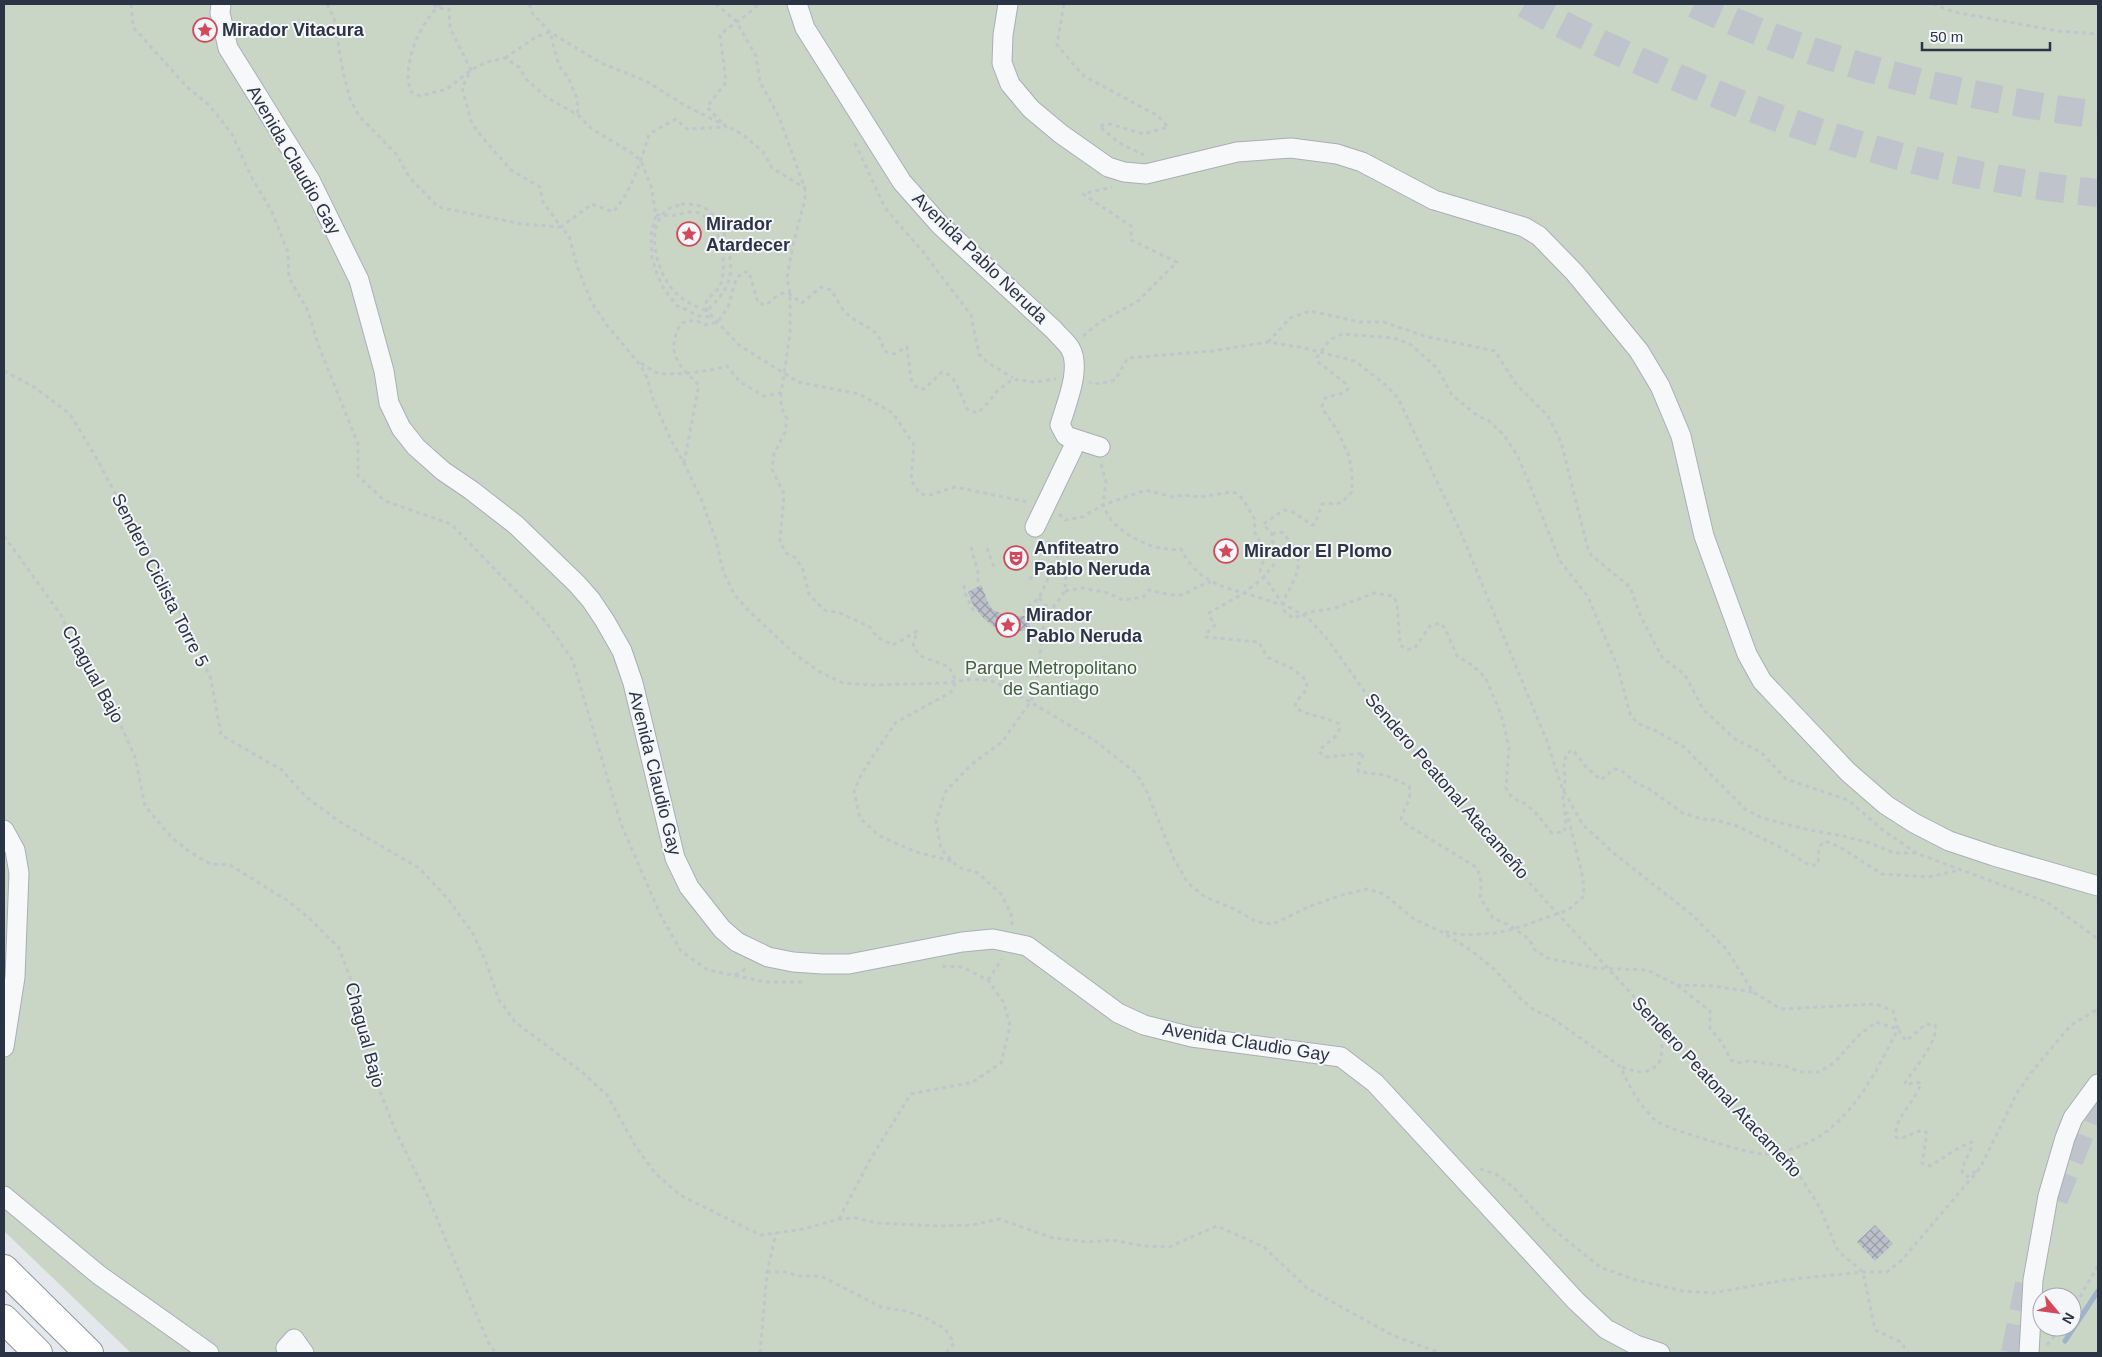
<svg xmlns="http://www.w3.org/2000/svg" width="2102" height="1357" viewBox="0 0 2102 1357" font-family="Helvetica,sans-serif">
  <defs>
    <pattern id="building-cross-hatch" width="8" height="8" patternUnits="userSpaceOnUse" patternTransform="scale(1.25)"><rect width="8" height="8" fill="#bbc0ca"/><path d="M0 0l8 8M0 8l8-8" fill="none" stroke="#989da6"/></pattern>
  </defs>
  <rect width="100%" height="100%" fill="#e4e7ec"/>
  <path fill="#c9d6c5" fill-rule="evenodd" d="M4,4H2098V1353H131L4,1231ZM2042,1297H2072V1327H2042Z"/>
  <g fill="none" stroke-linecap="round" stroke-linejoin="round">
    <polyline stroke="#9fb4cc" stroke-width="5" points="2065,1341 2098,1291"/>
  </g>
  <g fill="url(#building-cross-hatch)">
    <polygon points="981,585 988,602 992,609 1006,616 1028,616 1031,630 1010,632 993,626 984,619 973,605 968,592"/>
    <polygon points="1875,1225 1893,1244 1875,1261 1857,1242"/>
  </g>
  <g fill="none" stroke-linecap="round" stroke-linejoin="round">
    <g stroke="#bfc3cb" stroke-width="28" stroke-dasharray="28 14" stroke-linecap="butt">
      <path d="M1525,4C1568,29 1614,50 1660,70C1798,132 1947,178 2098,193"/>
      <path d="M1694,4C1821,63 1960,97 2098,115"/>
      <polyline points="2054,1199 2098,1088"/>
      <polyline points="2015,1353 2029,1284"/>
    </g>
    <g stroke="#a9aeb7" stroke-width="21">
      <g id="minor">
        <polyline points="221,4 220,13 228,48 310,180 359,280 384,371 389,403 401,428 416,447 443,471 471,490 516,525 577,584 591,600 605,621 622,651 633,683 675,858 689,887 722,929 737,942 768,957 793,962 822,964 849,964 962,942 993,939 1027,946 1118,1013 1144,1025 1192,1037 1341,1057 1375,1083 1576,1301 1606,1329 1636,1345 1660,1353"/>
        <path d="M797,4L805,28L902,182L940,225L1054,330C1059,336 1066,342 1070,348C1082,368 1066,404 1060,425L1066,436L1100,447"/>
        <polyline points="1008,4 1003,35 1002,63 1010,84 1031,109 1061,134 1108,167 1124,172 1146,174 1237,152 1291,148 1337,154 1362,162 1434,200 1524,227 1539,236 1575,273 1639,351 1660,386 1681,436 1704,536 1747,654 1762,681 1848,772 1886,805 1914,823 1949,841 1994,856 2098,886"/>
        <polyline points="1035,527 1077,440"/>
        <polyline points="4,830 15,850 19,873 15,977 4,1047"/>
        <polyline points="4,1196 99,1275 209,1353"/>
        <polyline points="289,1353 286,1348 294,1339 304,1353"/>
        <polyline points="2029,1353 2033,1280 2048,1196 2065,1138 2073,1118 2098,1084"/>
      </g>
    </g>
    <g stroke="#8b94a3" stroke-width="30">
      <g id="highway">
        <polyline points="4,1269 89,1353"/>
        <polyline points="4,1319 38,1353"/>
      </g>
    </g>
    <g stroke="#c2c5cb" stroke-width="3" stroke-dasharray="4 4" stroke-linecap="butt">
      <polyline points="131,4 133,27 187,87 209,105 232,134 251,176 272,212 288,252 289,278 308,311 318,344 358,444 358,476 385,501 451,524 546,622 573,661 621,824 661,916 681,951 708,970 766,982 806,982"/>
      <path d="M327,4L334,18L343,72L350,99L359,116L397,155L409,177L438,207L522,224L561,227L569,236L577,266L591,301L606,324L641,366L647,378L653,399L671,440L684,463L702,501L716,540L723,571L734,594L749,611L796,655L820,672L843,683L871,685L946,683L972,679L992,681L1012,691L1094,740L1136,773L1147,792L1174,859L1188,883L1205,897L1234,909L1257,922L1273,924L1308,907L1342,895L1367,889L1384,894L1414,919L1442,932L1472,951L1494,969L1519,997L1535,1011L1549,1016L1621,1067C1628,1086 1641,1107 1656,1121C1664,1128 1750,1154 1762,1154C1778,1154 1799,1148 1813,1140C1854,1118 1878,1068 1898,1029L1893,1011L1876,1004L1781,1009L1753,992L1727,950L1690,913L1616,855L1583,825L1562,788L1548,744L1461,533L1399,400L1387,386L1355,361L1304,348L1268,342L1212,351L1128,358L1115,380L1100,384L1089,382"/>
      <path d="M434,4L436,8L449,9L450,28L471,70L462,88L472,124L483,138L511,170L540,187L543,202L561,227L592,204L613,212C632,191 641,161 649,134L676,119L687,129L726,127L707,107L726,82L720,35C732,24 748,16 758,4"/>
      <path d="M441,4C420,22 401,65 411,92L420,96L447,89L471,70L487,62L505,58L519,67L526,79L546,97L578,115L592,129L632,153L641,161L651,186L656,215L651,234L652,258L658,277L664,289L676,305L699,316L713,317"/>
      <polyline points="529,4 533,14 550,32 601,63 646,81 686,106 742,134 763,152 772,168 805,188"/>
      <polyline points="1064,4 1057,45 1084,76 1158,116 1168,127 1143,134 1110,124 1099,126 1119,143 1144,155"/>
      <polyline points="1933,4 1954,12 2058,31 2098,34"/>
      <polyline points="505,58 536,37 550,32 559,66 568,77 577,98 578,114"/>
      <polyline points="855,143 885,208 923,252 971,315 979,354 987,362 1013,378"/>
      <path d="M681,204C689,204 696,204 703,207C724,217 735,259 729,280C725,292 716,302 707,311C696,306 685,302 677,294C658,277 643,229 667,210C670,207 677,206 681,204Z"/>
      <path d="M656,215C663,215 670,216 676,215C682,214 688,211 695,212C720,216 729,267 720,286C715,295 702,297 707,311L739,345L798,382L859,394L893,413L914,445L911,480L920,494L930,495L955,487L1028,502"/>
      <polyline points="1083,336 1100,322 1138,301 1177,262 1131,240 1131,226 1083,194 1112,187"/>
      <polyline points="1268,342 1290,318 1310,311 1360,322 1384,322 1424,336 1495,351 1516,384 1548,416 1561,442 1589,553 1630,587 1641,617 1662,657 1685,675 1703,709 1735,739 1762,753 1786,779 1848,800 1884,831 1916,853 2047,902 2098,939"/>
      <path d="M641,363C646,366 651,370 655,372C671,377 711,371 727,366L740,382L764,396L781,393L790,335V293L787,278L793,244L805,200V189L779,117L760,82L756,56L736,21L716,4"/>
      <polyline points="4,371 34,387 70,414 97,459 132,526 163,578 211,679 221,735 282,770 306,797 340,822 419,868 448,899 472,932 486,962 499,1000 515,1022 582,1072 607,1095 636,1147 655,1173 680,1195 748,1229 761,1235 804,1229 839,1219 856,1218 877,1223 938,1226 972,1225 999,1219 1053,1238 1088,1242 1112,1240 1144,1246 1169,1247 1217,1226 1264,1247 1307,1288 1394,1336 1441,1353"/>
      <polyline points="781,393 781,407 787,419 785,432 774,454 772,469 784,494 780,542 786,553 796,558 803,570 809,594 824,610 840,613 870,627 877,637 892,645 899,642 917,631 913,647 921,656 949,667 956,681 951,692 895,723 862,773 854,791 860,818 878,835 916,852 952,861"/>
      <path d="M684,463L699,385C678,365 665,353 681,323L695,320L706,325L718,322L728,307L736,279L743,272H749L758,303L766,305C772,300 783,288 791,295C795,298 797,300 802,303L821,287L831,290C836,297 840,307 846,313C863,329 878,324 884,351L894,354L907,347L911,379L916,387L924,389L942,372C957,374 961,399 968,410L977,413L988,403L997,391L1013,379L1034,382L1056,379"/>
      <polyline points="1101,464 1106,482 1103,505 1146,490 1172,497 1183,495 1199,497 1231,492 1236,493 1243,499 1255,520 1254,531 1262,546 1265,556 1260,570 1281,602"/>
      <path d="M1059,514L1065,520L1082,517L1103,505C1106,511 1109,518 1113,522C1129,539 1158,552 1181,549C1201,590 1237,588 1275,603H1282L1308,618L1328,640L1382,716L1410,746L1476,825L1662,1027L1738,1115L1772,1143L1800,1176L1820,1208L1838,1251L1863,1272L1875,1330L1901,1342L1908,1353"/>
      <path d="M1272,534L1282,532C1308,562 1299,571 1282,603L1285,612L1293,618L1311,612L1335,608L1374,593L1393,596L1397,603L1400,645L1406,649H1414L1430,626L1440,623L1445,628L1457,656L1472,665L1485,677L1501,714L1509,747L1506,788L1512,798L1524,803L1535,812L1552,833L1564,832L1566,824L1563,797L1565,780L1564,763L1567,753L1573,750L1587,768L1601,780L1614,769L1621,770L1636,783L1649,789L1683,813L1702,819L1716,820L1737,826L1782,848L1809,865H1817C1821,855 1815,848 1825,841L1840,847L1882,874L1928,877L1960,870"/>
      <polyline points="4,536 61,615 81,661 110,701 135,757 145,806 172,838 190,852 210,864 230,865 288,901 309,918 339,948 360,1004 372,1071 396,1132 429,1199 488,1342 496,1353"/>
      <polyline points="971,547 978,573 978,583"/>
      <polyline points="987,548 994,567"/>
      <polyline points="1014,567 1026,546"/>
      <polyline points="1029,579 1046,570"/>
      <polyline points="964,585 965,593 974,612"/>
      <path d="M1065,591L1083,588L1108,593L1123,600L1143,597L1149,590C1159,592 1176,598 1185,594C1194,589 1200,585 1211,582"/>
      <polyline points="1039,598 1051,611"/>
      <polyline points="1033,623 1038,620 1033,612 1026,614 1024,610 1039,598 1049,576"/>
      <path d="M1916,853H1894L1870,843L1843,836L1809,830L1762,818L1745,809L1684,747L1656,731L1637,723L1630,714L1618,668L1588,597L1560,561L1525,473L1517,455L1504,435L1489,421L1478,416L1452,395L1437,368L1410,344L1394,338L1342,334L1331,339L1317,357V361L1345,383L1348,389C1341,396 1332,394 1324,399L1322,407L1324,411L1337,430L1349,456L1352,474V492L1341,503L1322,504L1315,524L1312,525L1293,512L1284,510L1263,524L1272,534L1275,563L1262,579L1244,593L1209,613V616L1215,625L1205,635L1206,637L1259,642L1267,657L1293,669L1306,680L1307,689L1296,702L1295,707C1308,717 1326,716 1339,724C1343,737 1324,742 1319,752L1327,757L1364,753L1357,768L1359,772L1385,775L1409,786C1413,797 1404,808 1401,819L1404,823L1476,867C1482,878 1482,885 1480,897L1493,918L1509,925L1529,939L1534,949L1547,958L1596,968L1647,970L1677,985L1710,1011V1028L1722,1043L1731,1060L1737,1063L1749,1061L1785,1066L1800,1072H1819L1835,1062L1858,1036L1876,1022L1898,1029L1906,1041L1926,1024L1935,1025C1940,1038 1913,1071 1905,1083L1907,1085L1915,1082L1921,1083C1916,1102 1894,1116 1896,1137L1899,1139L1922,1130L1927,1133L1922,1163L1930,1166L1960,1147L1972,1142C1972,1152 1964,1159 1962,1172L1967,1177L1980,1168"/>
      <polyline points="1012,925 1011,913 1001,894 978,873 958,867 941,849 936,821 945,792 972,764 1002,742 1031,701 1037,680 1043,628 1053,608 1065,591 1066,574 1054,549 1045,539"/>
      <polyline points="1445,932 1465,935 1496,933 1514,929 1568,910 1584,896 1583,878 1567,812"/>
      <polyline points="735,975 749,967"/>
      <polyline points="988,980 1002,959"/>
      <polyline points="1677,985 1714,986 1753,992"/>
      <path d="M1622,1067C1639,1073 1644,1075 1659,1064L1662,1051V1028"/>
      <polyline points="1480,1169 1496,1174 1513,1187 1548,1225 1600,1267 1636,1280 1683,1291 1713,1293 1785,1280 1863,1272 1887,1272 1902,1260 1980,1168 2017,1093 2034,1069 2071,1025 2098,1009"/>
      <polyline points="839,1219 871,1158 911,1094 973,1082 1001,1063 1010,1026 1004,1003 988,980 962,967 938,966"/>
      <polyline points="767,1272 788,1272 796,1276 821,1276 881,1307 905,1311 924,1317 945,1329 954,1343 946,1353"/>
      <polyline points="2072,1311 2098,1265"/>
      <polyline points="2047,1345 2062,1327"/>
      <polyline points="760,1353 767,1272 776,1233"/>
    </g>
    <use href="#minor" stroke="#f7f8fa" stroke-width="19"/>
    <use href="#highway" stroke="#fff" stroke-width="28"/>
  </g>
  <defs>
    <g id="sight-ring" transform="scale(1.25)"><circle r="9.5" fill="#f4f6f9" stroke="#d1495b" stroke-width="1.5"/><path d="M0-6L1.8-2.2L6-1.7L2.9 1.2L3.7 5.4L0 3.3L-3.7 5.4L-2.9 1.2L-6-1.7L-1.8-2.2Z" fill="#d1495b"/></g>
    <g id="theatre-ring" transform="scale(1.25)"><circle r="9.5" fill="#f4f6f9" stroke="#d1495b" stroke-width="1.5"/><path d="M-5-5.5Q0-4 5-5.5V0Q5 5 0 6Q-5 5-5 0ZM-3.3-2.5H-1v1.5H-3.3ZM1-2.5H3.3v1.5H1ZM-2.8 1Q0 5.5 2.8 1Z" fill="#d1495b"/></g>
  </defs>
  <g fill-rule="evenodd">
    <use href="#sight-ring" x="205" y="30"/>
    <use href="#sight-ring" x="689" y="234"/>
    <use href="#sight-ring" x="1226" y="551"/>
    <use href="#theatre-ring" x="1016" y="558"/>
    <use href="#sight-ring" x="1008" y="625"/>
  </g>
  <g text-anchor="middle" stroke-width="4" stroke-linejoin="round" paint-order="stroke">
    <g font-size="18" font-weight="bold" fill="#2b3445" stroke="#f4f6f9" text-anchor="start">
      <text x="222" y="36">Mirador Vitacura</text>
      <text x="706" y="230">Mirador<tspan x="706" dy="21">Atardecer</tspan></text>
      <text x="1034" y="554">Anfiteatro<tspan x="1034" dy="21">Pablo Neruda</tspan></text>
      <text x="1244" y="557">Mirador El Plomo</text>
      <text x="1026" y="621">Mirador<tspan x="1026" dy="21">Pablo Neruda</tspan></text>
    </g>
    <g font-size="18" fill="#2b3445" stroke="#f4f6f9">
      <text transform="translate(294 160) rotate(60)" y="6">Avenida Claudio Gay</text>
      <text transform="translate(980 258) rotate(44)" y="6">Avenida Pablo Neruda</text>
      <text transform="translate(160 580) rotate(63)" y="6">Sendero Ciclista Torre 5</text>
      <text transform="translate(93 674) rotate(61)" y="6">Chagual Bajo</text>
      <text transform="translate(655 773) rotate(76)" y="6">Avenida Claudio Gay</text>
      <text transform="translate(1447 786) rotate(49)" y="6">Sendero Peatonal Atacameño</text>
      <text transform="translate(365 1035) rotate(75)" y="6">Chagual Bajo</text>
      <text transform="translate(1246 1042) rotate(9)" y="6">Avenida Claudio Gay</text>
      <text transform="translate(1717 1087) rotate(47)" y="6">Sendero Peatonal Atacameño</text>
    </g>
    <g font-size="18" fill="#3f6138" stroke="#f4f6f9">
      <text x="1051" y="674">Parque Metropolitano<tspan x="1051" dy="21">de Santiago</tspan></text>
    </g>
  </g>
  <rect width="2102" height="1357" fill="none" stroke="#2b3445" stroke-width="10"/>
  <g transform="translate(2057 1312) rotate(119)"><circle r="24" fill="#f4f6f9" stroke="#a4a8b1"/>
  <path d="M0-4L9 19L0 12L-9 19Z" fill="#d1495b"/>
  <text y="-8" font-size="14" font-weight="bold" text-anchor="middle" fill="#2b3445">N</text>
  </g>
  <path d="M1922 42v8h128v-8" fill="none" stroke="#2b3445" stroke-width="2.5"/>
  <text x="1930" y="42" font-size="15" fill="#2b3445" stroke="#f4f6f9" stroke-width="4" paint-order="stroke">50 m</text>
</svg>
